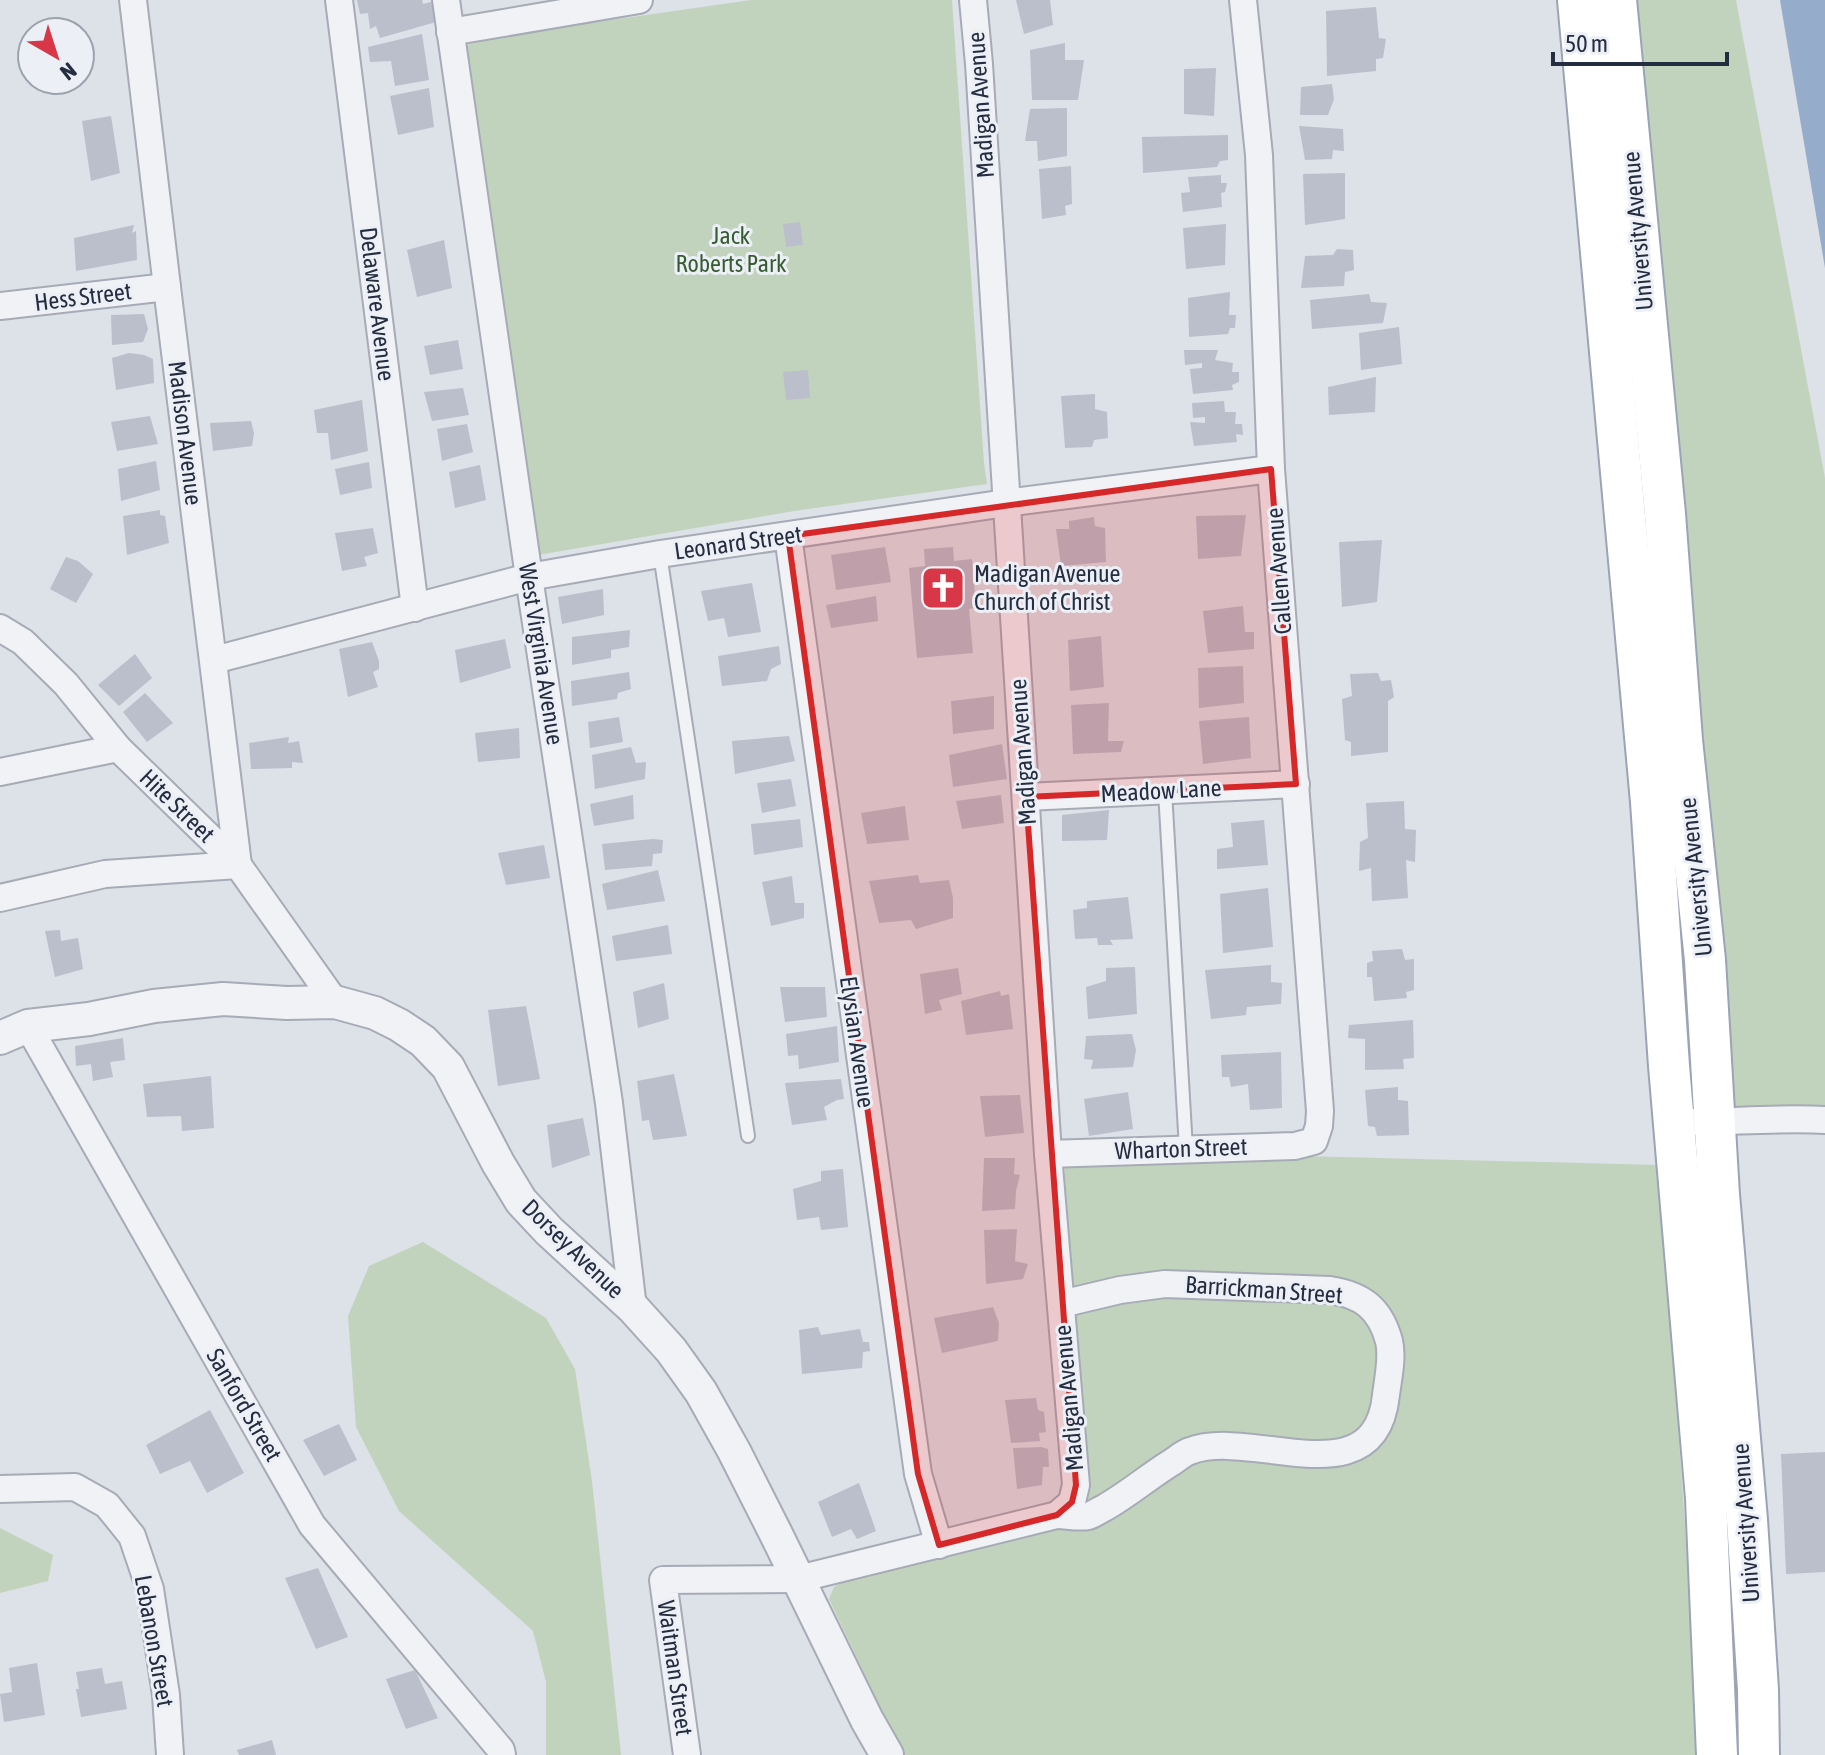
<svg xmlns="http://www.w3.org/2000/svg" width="1825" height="1755" viewBox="0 0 1825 1755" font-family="'Asap Condensed',sans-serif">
  <rect width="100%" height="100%" fill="#dde1e8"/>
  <g fill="#c2d3bd">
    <polygon points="751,0 952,0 984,463 987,484 794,511 538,555 463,46 506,35"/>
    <polygon points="1617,0 1736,0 1825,478 1825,1124 1715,1122"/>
    <polygon points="1300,1156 1659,1165 1685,1524 1697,1755 903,1755 829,1599 834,1587 846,1580 1063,1524 1075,1321 1064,1163"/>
    <polygon points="423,1242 546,1318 575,1369 592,1481 621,1755 546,1755 546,1682 533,1631 399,1511 356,1427 348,1316 369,1266"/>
    <polygon points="0,1528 53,1555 48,1581 0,1593"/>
  </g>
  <polygon fill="#95accb" points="1780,0 1825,0 1825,268"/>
  <g fill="#babfcb">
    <polygon points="357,0 422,0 423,4 431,2 436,22 380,38 376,26 370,29 368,13 360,14"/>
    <polygon points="1016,0 1050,0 1053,25 1024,34"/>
    <polygon points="1376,7 1379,38 1386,39 1383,58 1376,59 1376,71 1327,76 1326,11"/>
    <polygon points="422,34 429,80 395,86 391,61 370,62 368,47"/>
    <polygon points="1065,43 1065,60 1084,60 1078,100 1032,100 1030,50"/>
    <polygon points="1216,68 1214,116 1184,114 1184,69"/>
    <polygon points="1332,84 1334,99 1328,115 1300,115 1301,87"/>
    <polygon points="429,88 434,127 398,135 390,96"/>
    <polygon points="1067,108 1067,156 1038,161 1037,141 1025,141 1030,109"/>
    <polygon points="111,116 120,173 91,181 82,121"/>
    <polygon points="1299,126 1343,129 1344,151 1333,150 1332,159 1305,160"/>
    <polygon points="1228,135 1228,160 1220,161 1217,167 1143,173 1142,137"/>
    <polygon points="1071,166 1072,204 1065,206 1066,215 1042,219 1039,169"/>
    <polygon points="1345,173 1345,219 1305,225 1303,174"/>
    <polygon points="1221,175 1221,183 1227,183 1225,192 1221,193 1222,207 1183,212 1181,193 1190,192 1188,177"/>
    <polygon points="800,222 803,245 786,247 783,224"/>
    <polygon points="1226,224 1225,265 1186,269 1183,228"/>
    <polygon points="134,225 132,233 136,231 137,260 76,271 74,238"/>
    <polygon points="444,240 452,288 417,297 407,250"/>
    <polygon points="1337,249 1353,250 1354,270 1345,272 1344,286 1301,288 1305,256 1333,255"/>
    <polygon points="1230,292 1229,315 1236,315 1235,328 1230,328 1228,334 1189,337 1188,298"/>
    <polygon points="1369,294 1371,302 1387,303 1383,323 1312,329 1310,300"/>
    <polygon points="144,314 148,329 143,342 112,345 111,315"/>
    <polygon points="1399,327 1402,364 1361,370 1359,333"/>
    <polygon points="458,340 463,369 430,375 424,346"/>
    <polygon points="1184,350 1218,350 1215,360 1233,363 1232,372 1239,372 1239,382 1232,385 1233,390 1193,394 1190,369 1202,368 1202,363 1185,365"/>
    <polygon points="129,353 144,355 153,359 154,383 116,390 112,358"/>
    <polygon points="808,370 810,398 786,400 783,372"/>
    <polygon points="1376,377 1375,412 1329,415 1328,387"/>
    <polygon points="463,388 469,415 432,421 424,392"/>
    <polygon points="1095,394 1095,409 1107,412 1108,438 1094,440 1092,447 1065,448 1061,396"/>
    <polygon points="362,400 368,451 331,460 328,433 317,433 314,410"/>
    <polygon points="1224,401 1225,412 1236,412 1235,424 1242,424 1243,435 1236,434 1237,442 1194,446 1190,422 1205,423 1205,417 1193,418 1192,403"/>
    <polygon points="150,416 158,444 117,451 111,422"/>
    <polygon points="251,421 254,433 252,446 213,451 210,423"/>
    <polygon points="467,424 473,452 442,461 437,429"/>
    <polygon points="156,461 160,490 121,501 118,469"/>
    <polygon points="369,462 372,488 340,495 335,469"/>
    <polygon points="480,465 486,500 455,508 449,472"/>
    <polygon points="160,510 160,515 165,516 169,543 127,555 123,516"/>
    <polygon points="1246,515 1241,556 1198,559 1196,516"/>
    <polygon points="1094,517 1095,526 1105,528 1106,562 1061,566 1056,529 1069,529 1069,521"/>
    <polygon points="373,528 378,553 364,557 367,566 342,571 335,533"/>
    <polygon points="1382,540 1377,602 1342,607 1339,542"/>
    <polygon points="885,547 891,582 836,590 831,555"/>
    <polygon points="953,547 954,561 972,559 976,608 969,609 973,653 917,658 909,568 925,566 924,549"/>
    <polygon points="66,557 78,561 93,574 76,603 50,589"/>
    <polygon points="752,583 761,632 728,637 724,618 708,621 701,591"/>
    <polygon points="603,589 604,615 562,624 558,597"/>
    <polygon points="876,596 878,621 831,628 826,605"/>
    <polygon points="1243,606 1245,632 1254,632 1254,649 1208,653 1203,611"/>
    <polygon points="630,630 629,647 611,650 611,658 572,665 572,637"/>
    <polygon points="1101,636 1104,687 1070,691 1068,640"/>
    <polygon points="505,639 511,668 460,683 455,650"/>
    <polygon points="372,642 379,661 379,669 373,672 378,687 348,697 339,649"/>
    <polygon points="779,646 781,664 771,669 767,681 722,686 718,656"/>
    <polygon points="135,654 152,678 119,706 98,685"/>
    <polygon points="1243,666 1244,703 1199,708 1198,668"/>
    <polygon points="629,672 631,689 618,693 617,699 572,706 571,681"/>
    <polygon points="1378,673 1381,681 1391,680 1394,697 1388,701 1388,752 1351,756 1351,742 1345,740 1342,699 1352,696 1350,674"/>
    <polygon points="145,693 173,723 147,742 123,712"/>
    <polygon points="994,696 994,729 953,734 951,701"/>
    <polygon points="1109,703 1108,741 1124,741 1121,752 1073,754 1071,705"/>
    <polygon points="619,717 623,742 590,748 588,722"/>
    <polygon points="1249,717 1251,758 1203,764 1199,721"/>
    <polygon points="519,728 520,758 478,762 475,733"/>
    <polygon points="789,736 795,761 735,774 732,741"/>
    <polygon points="289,737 288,743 299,741 303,763 292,762 292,768 251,769 249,743"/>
    <polygon points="1002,744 1007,779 953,787 949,755"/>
    <polygon points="631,747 636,763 646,762 645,779 595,789 592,755"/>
    <polygon points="791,779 796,806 762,813 757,783"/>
    <polygon points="633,795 634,819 594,826 590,804"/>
    <polygon points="1001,795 1004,823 962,829 956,801"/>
    <polygon points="1404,801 1405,829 1416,830 1415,862 1406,860 1408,898 1372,901 1371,868 1359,871 1360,842 1368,838 1366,803"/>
    <polygon points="905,806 909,840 867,844 861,813"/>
    <polygon points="1109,810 1107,840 1062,841 1062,815"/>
    <polygon points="800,819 803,847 754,855 751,824"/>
    <polygon points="1264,820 1268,865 1217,869 1217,849 1233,847 1231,823"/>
    <polygon points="653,839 663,840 662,853 653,854 652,866 605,870 602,844"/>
    <polygon points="544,845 550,878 506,885 498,853"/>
    <polygon points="658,870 665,901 607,910 602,884"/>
    <polygon points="918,875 920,883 949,880 953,898 953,918 916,929 911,920 879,923 869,881"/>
    <polygon points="792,876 795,903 804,903 804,918 771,926 762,882"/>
    <polygon points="1268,888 1273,947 1223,953 1220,894"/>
    <polygon points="1128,897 1133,939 1110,940 1113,945 1098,945 1097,938 1075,939 1073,910 1087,908 1087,901"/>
    <polygon points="668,925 672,954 616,961 612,936"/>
    <polygon points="60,930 61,941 78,938 83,969 55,977 45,931"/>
    <polygon points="1402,949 1405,960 1414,959 1414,990 1406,992 1407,998 1374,1001 1372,977 1367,977 1367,963 1373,961 1372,951"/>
    <polygon points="1271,965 1271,982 1282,983 1281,1004 1247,1007 1246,1015 1211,1019 1205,970"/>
    <polygon points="1135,967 1137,1014 1088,1019 1086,987 1106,981 1106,968"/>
    <polygon points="958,968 962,994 939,1000 942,1010 925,1014 920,974"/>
    <polygon points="664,983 669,1019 638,1028 633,992"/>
    <polygon points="780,987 825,987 827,1017 785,1022"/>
    <polygon points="1000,991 1001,996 1009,994 1013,1029 966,1035 961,1001"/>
    <polygon points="526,1006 540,1079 498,1086 488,1010"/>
    <polygon points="1413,1020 1414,1058 1403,1059 1404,1069 1365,1070 1365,1039 1348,1038 1349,1025"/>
    <polygon points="837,1026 839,1062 799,1069 798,1055 788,1056 786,1034"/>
    <polygon points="1132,1034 1136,1050 1133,1067 1091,1069 1093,1060 1084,1059 1086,1036"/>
    <polygon points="123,1038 125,1060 110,1062 113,1077 93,1081 91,1064 76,1066 75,1046"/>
    <polygon points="1281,1052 1282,1108 1250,1110 1248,1084 1231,1087 1229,1077 1222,1077 1221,1055"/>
    <polygon points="674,1074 687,1136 653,1140 649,1120 642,1121 637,1081"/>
    <polygon points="211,1076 214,1128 182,1131 181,1116 147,1117 143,1084"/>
    <polygon points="841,1079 844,1099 837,1100 824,1107 827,1120 792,1125 785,1083"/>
    <polygon points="1398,1087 1398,1100 1408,1101 1409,1135 1377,1136 1375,1127 1368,1126 1365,1090"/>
    <polygon points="1128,1092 1133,1129 1089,1136 1084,1099"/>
    <polygon points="1020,1095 1024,1133 985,1137 980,1096"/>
    <polygon points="583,1118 590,1155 552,1168 547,1125"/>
    <polygon points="984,1158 1015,1158 1014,1174 1020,1175 1016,1191 1015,1209 982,1211"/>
    <polygon points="843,1169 848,1227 821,1230 819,1217 797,1220 793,1189 821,1181 821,1171"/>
    <polygon points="1017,1229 1015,1261 1028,1264 1023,1279 986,1284 984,1230"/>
    <polygon points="993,1307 999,1323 998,1341 942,1353 934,1318"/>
    <polygon points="818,1327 821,1335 860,1329 863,1342 869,1342 870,1351 863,1352 862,1368 802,1374 799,1330"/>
    <polygon points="1036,1398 1038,1410 1044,1412 1046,1432 1039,1433 1040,1441 1011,1443 1005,1400"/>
    <polygon points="210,1410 244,1473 207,1493 190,1461 160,1474 146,1445"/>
    <polygon points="339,1424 357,1460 324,1476 303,1440"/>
    <polygon points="1041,1447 1048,1449 1049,1467 1043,1467 1042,1485 1017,1489 1013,1448"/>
    <polygon points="1825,1452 1825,1572 1786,1574 1781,1454"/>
    <polygon points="859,1483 876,1531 857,1539 851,1529 832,1537 818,1502"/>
    <polygon points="318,1568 348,1637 316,1649 285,1578"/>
    <polygon points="37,1663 45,1715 4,1722 0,1694 12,1692 9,1668"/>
    <polygon points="102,1668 105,1684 122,1681 127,1709 81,1717 76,1689 79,1689 76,1672"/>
    <polygon points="415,1670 438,1718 406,1729 386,1679"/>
    <polygon points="272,1740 276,1755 239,1755 237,1750"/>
  </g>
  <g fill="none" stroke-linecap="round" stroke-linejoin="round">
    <g stroke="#a6abb6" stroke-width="16">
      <g id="service">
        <polyline points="660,554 748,1136"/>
        <polyline points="1165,791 1186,1149"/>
      </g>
    </g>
    <g stroke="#a6abb6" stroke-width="30">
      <g id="minor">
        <polyline points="339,0 415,608"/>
        <polyline points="446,0 529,577 609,1103 633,1308"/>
        <polyline points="450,32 639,0"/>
        <polyline points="0,306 167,287"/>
        <polyline points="788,536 918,1474 939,1545"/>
        <polyline points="0,628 23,642 66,684 118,748 238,865 335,1002"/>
        <polyline points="214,660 529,577 660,554 1006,503 1271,469"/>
        <polyline points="0,772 118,748"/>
        <polyline points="1026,797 1296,784"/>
        <polyline points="0,898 105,874 238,865 167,287 133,0"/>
        <polyline points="28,1026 312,1525 501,1750 502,1755"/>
        <path d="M1674,1122C1724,1123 1775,1117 1825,1120"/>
        <polyline points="1048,1154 1295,1146 1314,1141 1319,1126 1320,1111 1271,469 1259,155 1243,0"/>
        <polyline points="0,1489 75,1487 107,1505 132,1536 150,1589 166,1695 170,1755"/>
        <path d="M1057,1515C1066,1515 1079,1518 1088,1516C1093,1515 1099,1510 1104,1508C1127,1495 1147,1478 1169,1464C1176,1460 1183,1453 1190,1451C1252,1427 1375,1501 1386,1395C1388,1378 1393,1358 1389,1341C1380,1308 1362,1295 1330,1290L1165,1284L1120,1290L1061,1304"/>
        <polyline points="687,1755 663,1580 798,1579 1057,1515 1072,1502 1076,1485 1048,1154 979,64 973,0"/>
      </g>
    </g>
    <g stroke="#a6abb6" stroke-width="36">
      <polyline id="tertiary" points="0,1038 28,1026 89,1019 154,1006 223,999 287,1003 335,1002 375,1013 399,1025 423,1041 448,1067 498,1163 521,1201 549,1231 633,1308 671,1350 701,1392 734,1451 776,1534 867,1720 887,1755"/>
    </g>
    <g stroke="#9ba4b5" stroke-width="44">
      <g id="primary">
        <polyline points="1578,0 1651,802 1669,1066 1706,1498 1717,1755"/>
        <polyline points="1616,0 1665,514 1682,740 1705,960 1719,1195 1747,1520 1758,1690 1759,1755"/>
      </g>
    </g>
    <use href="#service" stroke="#f0f2f6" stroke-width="12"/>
    <use href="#minor" stroke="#f0f2f6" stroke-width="26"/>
    <use href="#tertiary" stroke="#f0f2f6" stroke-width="32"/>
    <use href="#primary" stroke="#fff" stroke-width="40"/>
  </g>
  <path fill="#d62828" fill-opacity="0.2" stroke="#d62828" stroke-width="6" stroke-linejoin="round" d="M1271,469L1296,784L1026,797L1076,1485L1072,1502L1057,1515L939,1545L918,1474L788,536Z"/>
  <defs>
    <g id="church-square" transform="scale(2.3)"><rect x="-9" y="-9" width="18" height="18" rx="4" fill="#d83747" stroke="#ecf0f6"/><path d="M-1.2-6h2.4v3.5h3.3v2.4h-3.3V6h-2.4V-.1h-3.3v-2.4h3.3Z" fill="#fff"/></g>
  </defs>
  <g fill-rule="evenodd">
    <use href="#church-square" x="943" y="588"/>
  </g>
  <g text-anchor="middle" stroke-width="6" stroke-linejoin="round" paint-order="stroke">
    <g font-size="24" fill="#252d40" stroke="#ecf0f6">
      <text transform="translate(981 105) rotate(-94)" y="8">Madigan Avenue</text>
      <text transform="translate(1638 231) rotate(-95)" y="8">University Avenue</text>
      <text transform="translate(83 297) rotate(-7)" y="8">Hess Street</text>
      <text transform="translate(377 304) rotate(83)" y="8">Delaware Avenue</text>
      <text transform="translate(185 433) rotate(83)" y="8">Madison Avenue</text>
      <text transform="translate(738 543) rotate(-8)" y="8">Leonard Street</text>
      <text transform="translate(1279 571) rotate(-94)" y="8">Callen Avenue</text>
      <text transform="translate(541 654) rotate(81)" y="8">West Virginia Avenue</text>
      <text transform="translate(1023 752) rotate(-94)" y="8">Madigan Avenue</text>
      <text transform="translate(1161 791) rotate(-3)" y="8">Meadow Lane</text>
      <text transform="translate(177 806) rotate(44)" y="8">Hite Street</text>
      <text transform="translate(1696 877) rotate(-96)" y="8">University Avenue</text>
      <text transform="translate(857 1042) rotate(82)" y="8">Elysian Avenue</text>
      <text transform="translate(1181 1149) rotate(-2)" y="8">Wharton Street</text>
      <text transform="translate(573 1249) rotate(44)" y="8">Dorsey Avenue</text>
      <text transform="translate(1264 1290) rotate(4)" y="8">Barrickman Street</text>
      <text transform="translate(1069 1398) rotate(-95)" y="8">Madigan Avenue</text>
      <text transform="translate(244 1405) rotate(60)" y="8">Sanford Street</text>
      <text transform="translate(1746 1523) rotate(-94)" y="8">University Avenue</text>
      <text transform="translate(154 1641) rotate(80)" y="8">Lebanon Street</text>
      <text transform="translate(675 1668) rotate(82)" y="8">Waitman Street</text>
    </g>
    <g font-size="24" fill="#375c31" stroke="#ecf0f6">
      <text x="731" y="244">Jack<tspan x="731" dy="28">Roberts Park</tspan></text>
    </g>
    <g font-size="24" fill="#252d40" stroke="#ecf0f6" text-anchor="start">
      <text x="974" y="582">Madigan Avenue<tspan x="974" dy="28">Church of Christ</tspan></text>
    </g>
  </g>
  <g transform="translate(56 56) rotate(141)"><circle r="38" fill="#ecf0f6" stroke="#9ca2ad" stroke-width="2"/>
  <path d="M0-6L14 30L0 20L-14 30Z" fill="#d83747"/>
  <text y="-12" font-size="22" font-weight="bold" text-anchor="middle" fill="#252d40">N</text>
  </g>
  <path d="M1553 52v12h174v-12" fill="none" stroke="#252d40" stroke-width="4"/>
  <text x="1565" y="52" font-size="24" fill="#252d40" stroke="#ecf0f6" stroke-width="6" paint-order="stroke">50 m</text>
</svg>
